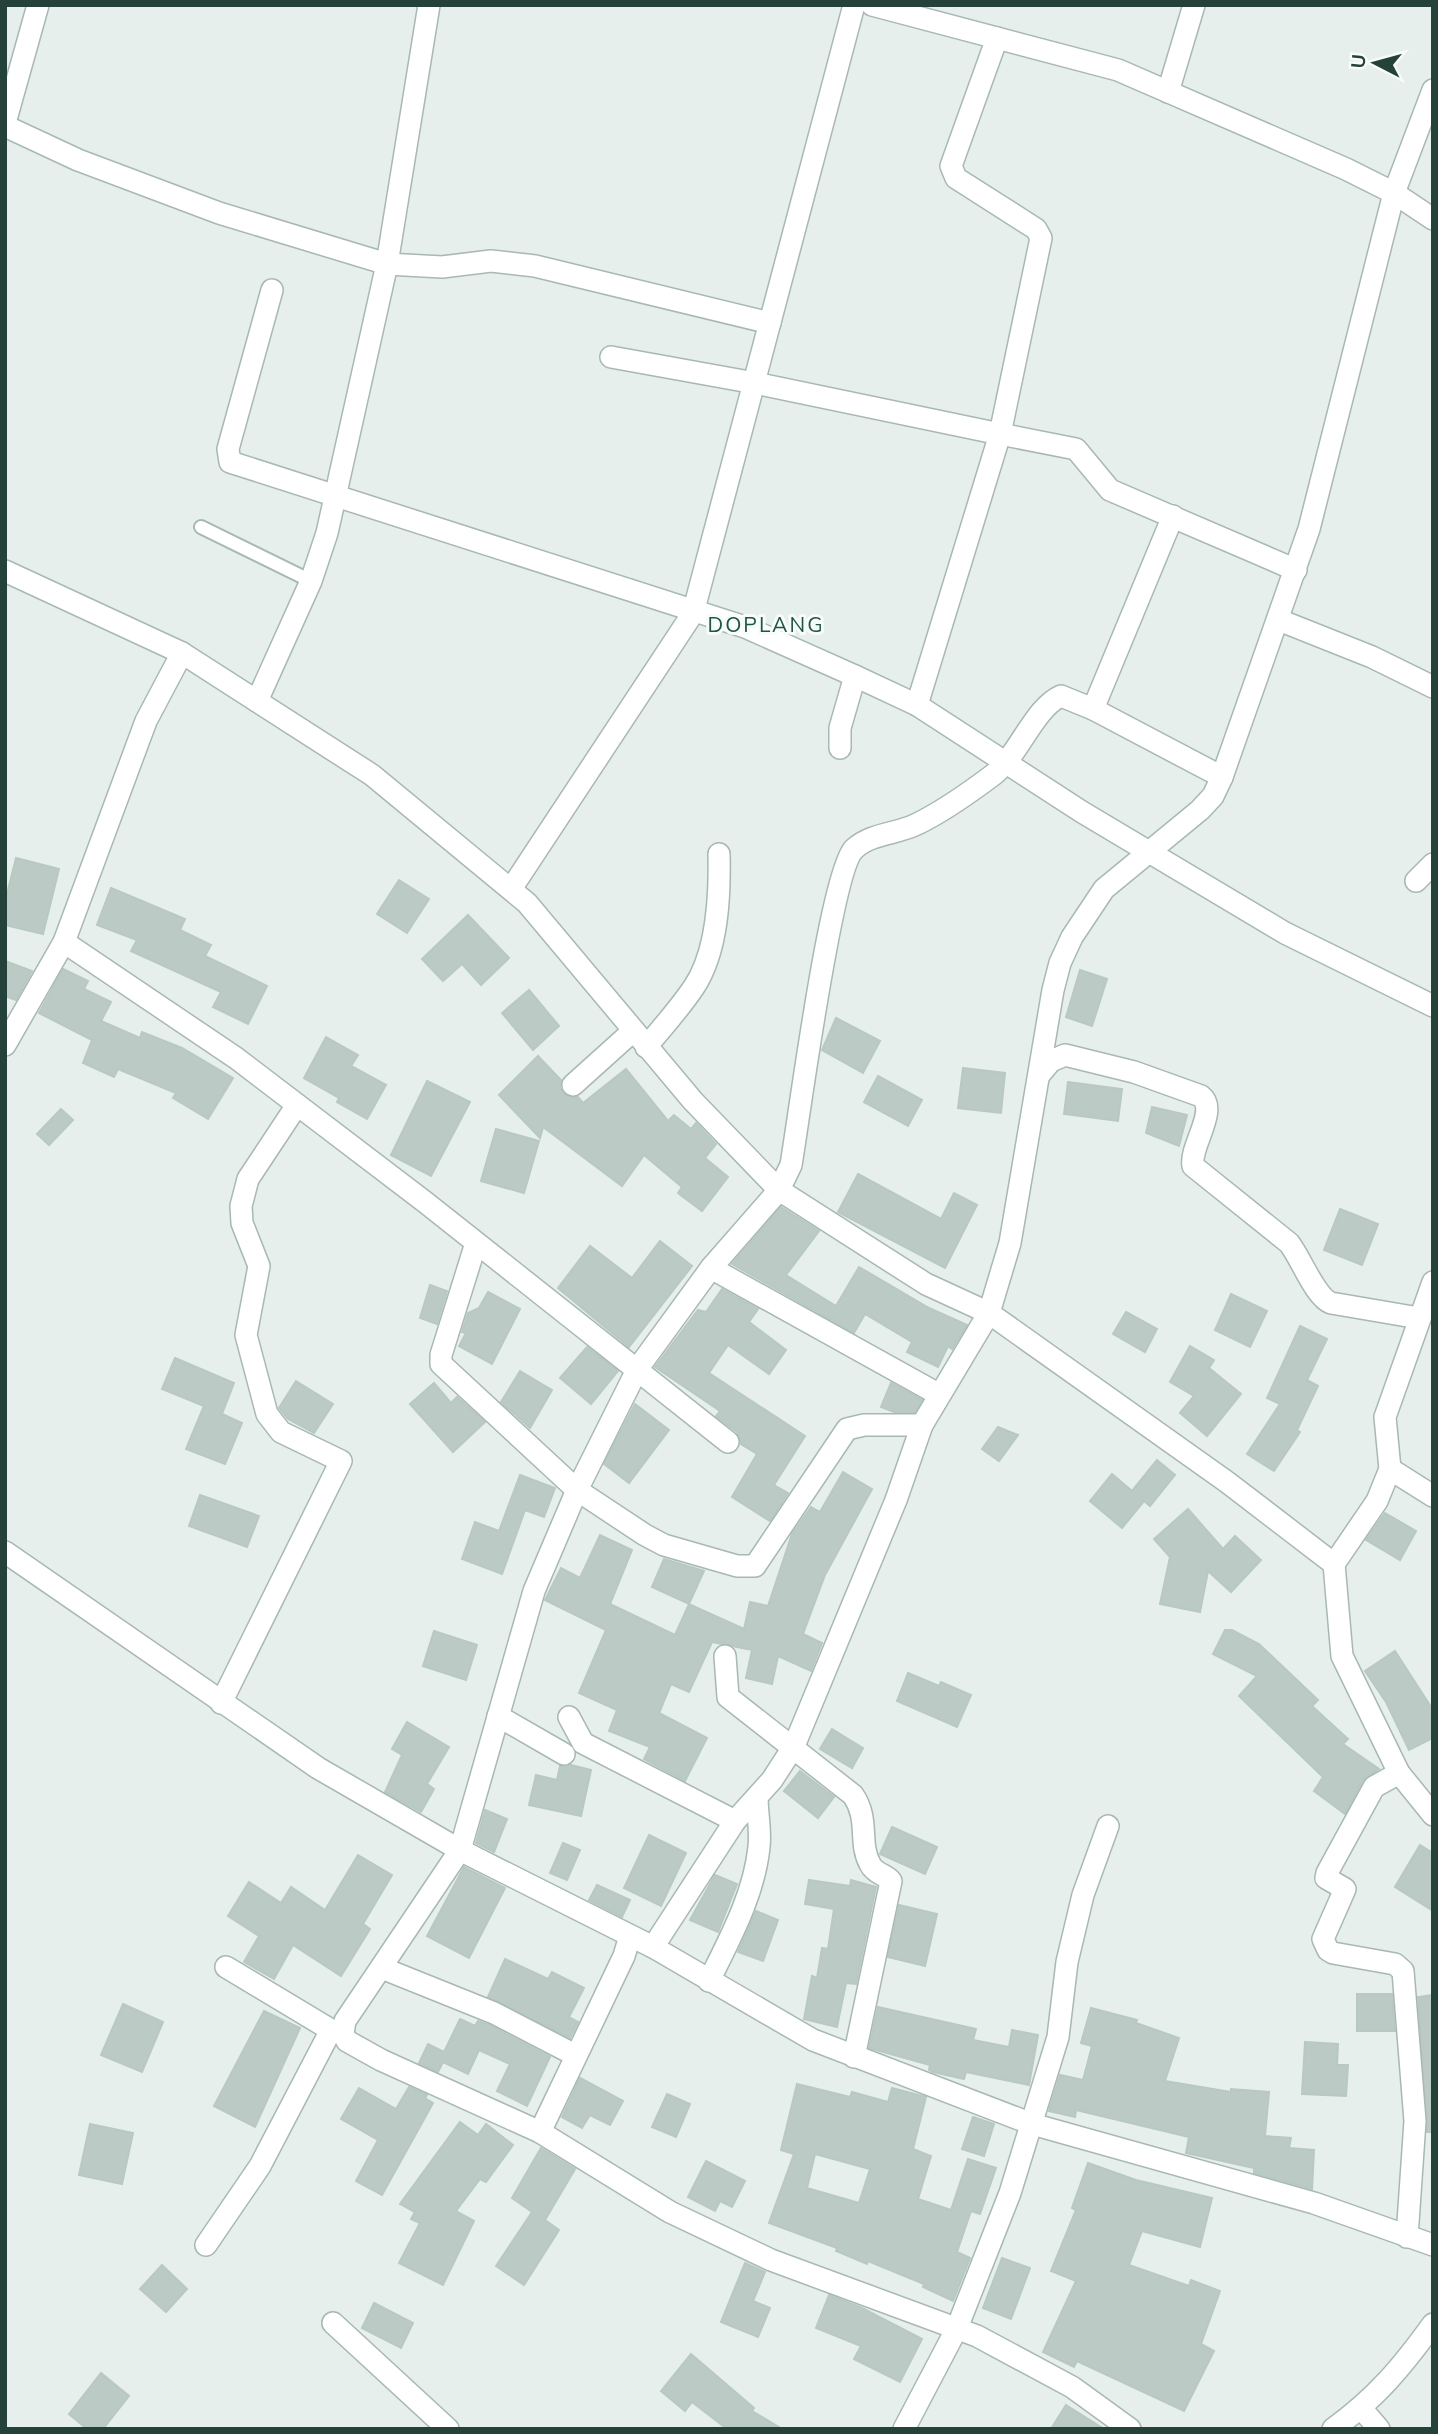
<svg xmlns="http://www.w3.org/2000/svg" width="1438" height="2434" viewBox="0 0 1438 2434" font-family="Mulish,sans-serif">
  <rect width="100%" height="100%" fill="#e6efeb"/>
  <g fill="#bbcac4" stroke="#b8c9c2" stroke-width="2" fill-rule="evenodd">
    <polygon points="16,858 59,869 43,934 5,925 5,902"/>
    <polygon points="399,880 429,899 407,933 377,914"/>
    <polygon points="111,888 185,919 180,930 211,945 205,956 267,986 248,1024 213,1007 221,992 131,951 137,940 97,925"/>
    <polygon points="468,915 509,958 481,985 462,964 443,981 422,959"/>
    <polygon points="5,961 32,971 16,1000 5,996"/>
    <polygon points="63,969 88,981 84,989 111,1002 101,1021 140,1038 142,1032 182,1048 233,1078 208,1119 173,1098 176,1093 118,1069 114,1077 83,1063 92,1040 39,1013"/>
    <polygon points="1080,970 1107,979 1092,1026 1066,1017"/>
    <polygon points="529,990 559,1026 533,1050 502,1013"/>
    <polygon points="836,1018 880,1041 863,1073 822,1050"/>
    <polygon points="326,1037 358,1055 351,1066 386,1085 367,1119 337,1102 339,1098 304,1078"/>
    <polygon points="538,1056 561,1080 560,1088 568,1097 578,1097 583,1103 626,1069 668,1121 674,1115 691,1129 696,1123 716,1144 705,1158 728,1177 702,1211 678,1193 682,1187 644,1155 622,1186 543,1127 540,1138 499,1095"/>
    <polygon points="963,1068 1005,1073 1001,1113 958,1108"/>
    <polygon points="878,1076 922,1100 908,1126 864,1102"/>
    <polygon points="427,1081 470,1102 431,1176 391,1155"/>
    <polygon points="1068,1082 1122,1089 1118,1121 1064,1114"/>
    <polygon points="1152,1107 1187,1115 1179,1146 1146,1133"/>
    <polygon points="61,1109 73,1120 49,1145 37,1134"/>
    <polygon points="496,1129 539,1141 524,1193 481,1181"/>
    <polygon points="858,1174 941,1219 954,1193 977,1205 945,1268 838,1212"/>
    <polygon points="781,1207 819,1231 786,1275 836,1306 859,1267 929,1308 967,1325 952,1349 948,1346 938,1367 907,1352 912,1342 865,1314 854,1333 732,1264"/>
    <polygon points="1340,1209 1378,1224 1362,1265 1324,1250"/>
    <polygon points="660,1241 692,1266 629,1347 558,1288 590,1246 632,1278"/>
    <polygon points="430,1285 447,1291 437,1324 420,1318"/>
    <polygon points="722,1289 758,1309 749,1322 786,1350 769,1374 728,1345 709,1373 805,1436 774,1485 788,1493 770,1521 732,1497 757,1454 741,1444 737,1432 716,1416 720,1411 655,1367 698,1310 706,1312"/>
    <polygon points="488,1292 520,1309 492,1364 459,1346 466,1333 462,1332 468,1313 479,1308"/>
    <polygon points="1231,1294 1267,1311 1250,1347 1215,1330"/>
    <polygon points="1126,1312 1157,1329 1145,1352 1113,1334"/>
    <polygon points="1300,1326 1327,1339 1307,1380 1318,1386 1297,1430 1300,1432 1274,1471 1247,1454 1280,1404 1267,1398"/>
    <polygon points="1190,1346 1214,1360 1209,1368 1241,1394 1207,1436 1180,1413 1194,1396 1170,1382"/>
    <polygon points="587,1347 618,1371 591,1404 560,1378"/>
    <polygon points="175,1358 234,1383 222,1414 242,1423 225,1464 186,1449 204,1406 162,1389"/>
    <polygon points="520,1371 552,1390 530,1428 501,1402"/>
    <polygon points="296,1381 333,1404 314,1433 288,1419 279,1408"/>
    <polygon points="434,1383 451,1403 457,1397 485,1422 453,1452 410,1404"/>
    <polygon points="891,1383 922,1400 915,1412 894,1412 881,1407"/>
    <polygon points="635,1404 669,1430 629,1483 604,1464"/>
    <polygon points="998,1427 1018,1435 999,1461 982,1449"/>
    <polygon points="1157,1460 1175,1475 1150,1506 1144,1501 1122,1528 1090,1501 1112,1474 1132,1491"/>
    <polygon points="843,1472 872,1489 825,1575 803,1634 822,1643 811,1671 778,1656 772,1684 746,1678 752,1650 712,1642 689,1692 671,1684 659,1713 707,1738 685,1781 644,1759 650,1747 609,1731 617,1710 579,1693 606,1630 545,1600 561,1568 580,1578 600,1535 632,1550 610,1604 675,1635 689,1604 744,1629 750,1602 768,1606 792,1534 811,1507 820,1512"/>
    <polygon points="520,1475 555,1488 544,1517 525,1510 502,1574 462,1559 475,1522 499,1531"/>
    <polygon points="200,1495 259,1516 247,1547 189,1526"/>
    <polygon points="1188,1509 1223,1549 1235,1536 1261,1560 1231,1592 1208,1571 1200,1612 1160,1604 1170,1557 1154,1539"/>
    <polygon points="1385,1513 1416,1531 1400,1560 1366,1540"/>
    <polygon points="664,1559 704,1571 689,1604 652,1587"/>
    <polygon points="1225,1630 1232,1630 1259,1644 1318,1700 1312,1706 1348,1739 1343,1744 1379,1769 1363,1780 1345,1814 1314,1791 1323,1777 1239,1696 1257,1676 1213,1654"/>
    <polygon points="434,1631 477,1645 466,1680 423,1666"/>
    <polygon points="1395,1651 1433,1710 1433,1738 1409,1750 1386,1702 1365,1671"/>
    <polygon points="908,1673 939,1686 941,1682 971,1695 957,1727 897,1701"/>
    <polygon points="407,1722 449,1747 427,1784 434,1789 421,1812 385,1792 402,1755 392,1749"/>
    <polygon points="832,1729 863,1748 852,1768 820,1749"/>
    <polygon points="571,1765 591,1770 581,1816 529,1805 536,1775 557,1780 560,1766"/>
    <polygon points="800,1771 834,1797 818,1818 784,1791"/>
    <polygon points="485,1810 507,1819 494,1852 476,1843"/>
    <polygon points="892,1827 937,1847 925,1874 880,1854"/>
    <polygon points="649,1835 686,1853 661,1906 624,1888"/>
    <polygon points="563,1843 580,1850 567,1880 550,1873"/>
    <polygon points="1420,1845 1433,1853 1433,1911 1395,1887"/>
    <polygon points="358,1855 392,1875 363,1924 370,1929 341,1976 293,1945 274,1979 244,1962 259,1936 228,1916 249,1882 281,1903 291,1887 325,1910"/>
    <polygon points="464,1867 505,1888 469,1958 427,1936"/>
    <polygon points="715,1875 737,1884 718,1932 690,1920"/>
    <polygon points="809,1880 850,1886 851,1880 876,1887 856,1984 846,1983 837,2027 804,2019 812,1976 817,1978 822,1948 828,1949 834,1909 805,1904"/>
    <polygon points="597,1885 630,1900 622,1917 589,1900"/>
    <polygon points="899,1905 937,1914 925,1966 888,1957"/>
    <polygon points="756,1911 778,1920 763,1961 738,1952"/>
    <polygon points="505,1959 548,1979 552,1972 584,1988 569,2017 578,2022 570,2038 488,1997"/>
    <polygon points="1357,1994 1392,1994 1395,2031 1357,2031"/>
    <polygon points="1433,1995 1433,2132 1427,2132 1418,1997"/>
    <polygon points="123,2004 163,2022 142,2072 101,2055"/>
    <polygon points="878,2007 976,2029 973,2040 1009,2047 1012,2030 1038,2035 1029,2085 966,2072 964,2079 933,2072 929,2070 930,2065 869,2048"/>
    <polygon points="1091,2008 1137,2020 1136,2023 1179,2038 1165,2081 1231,2092 1231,2089 1269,2092 1265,2136 1291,2138 1289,2148 1314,2150 1312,2189 1254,2173 1254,2168 1186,2153 1189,2137 1076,2110 1075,2117 1049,2111 1060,2075 1083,2080 1092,2046 1081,2043"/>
    <polygon points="264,2011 300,2028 255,2127 214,2106"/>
    <polygon points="460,2019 475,2026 478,2021 489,2025 550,2057 527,2106 497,2091 510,2064 479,2050 468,2074 443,2062 438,2072 419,2063 428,2044 444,2052"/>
    <polygon points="1305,2042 1338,2044 1337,2065 1348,2065 1346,2096 1302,2094"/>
    <polygon points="580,2078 623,2101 610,2125 590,2115 582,2128 562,2117"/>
    <path d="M797,2084L850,2097L852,2092L888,2102L892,2088L926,2097L913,2149L931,2156L918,2199L951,2210L968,2159L996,2168L980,2214L971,2211L957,2252L970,2258L953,2301L923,2287L924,2284L868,2261L867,2264L836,2251L837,2248L769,2223L794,2154L781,2150ZM815,2154L870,2169L859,2203L807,2188Z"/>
    <polygon points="409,2087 427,2095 425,2098 433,2103 382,2195 356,2181 378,2140 341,2119 359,2088 396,2109"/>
    <polygon points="667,2094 690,2104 676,2137 652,2127"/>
    <polygon points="973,2117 994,2124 984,2156 962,2149"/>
    <polygon points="460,2122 478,2135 486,2124 513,2145 486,2182 480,2179 456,2211 474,2221 443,2285 399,2263 420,2223 411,2219 415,2212 400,2204"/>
    <polygon points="90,2124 133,2133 122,2184 79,2175"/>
    <polygon points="541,2148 575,2169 545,2220 559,2230 524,2285 496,2266 532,2212 512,2198"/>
    <polygon points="706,2161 745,2181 732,2207 720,2201 715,2211 688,2197"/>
    <polygon points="1088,2163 1136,2180 1212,2198 1200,2247 1142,2231 1129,2265 1189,2286 1191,2280 1220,2291 1201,2344 1214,2351 1184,2411 1077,2361 1074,2367 1043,2352 1076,2281 1051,2271 1076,2210 1072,2208"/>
    <polygon points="1002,2258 1030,2268 1011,2319 983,2308"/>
    <polygon points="745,2263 765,2272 753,2301 770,2308 758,2337 721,2322"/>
    <polygon points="162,2265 187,2289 166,2312 140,2289"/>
    <polygon points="829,2295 862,2308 922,2339 900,2382 854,2359 861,2346 816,2328"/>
    <polygon points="374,2303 413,2323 401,2348 362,2328"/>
    <polygon points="691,2354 754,2408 752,2411 782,2429 727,2429 692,2402 685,2411 661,2391"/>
    <polygon points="101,2373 129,2396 103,2429 87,2429 69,2414"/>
    <polygon points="1066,2405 1104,2429 1051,2429"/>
  </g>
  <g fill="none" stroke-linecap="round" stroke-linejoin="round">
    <g stroke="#a8b8b2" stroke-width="16">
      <polyline id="service" points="201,527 311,581"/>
    </g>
    <g stroke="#a8b8b2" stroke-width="24">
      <g id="minor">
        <polyline points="872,5 1118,70 1346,169 1394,193 1433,219"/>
        <polyline points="997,38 951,166 956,178 1036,229 1041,238 1000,434 1076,449 1110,490 1296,570"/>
        <polyline points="1168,92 1194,5"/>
        <polyline points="5,123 38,5"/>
        <polyline points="5,126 78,160 219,213 387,264 442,267 491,261 535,266 770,323"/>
        <polyline points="272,290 228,449 230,462 745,627 855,676 917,705 1082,812 1285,933 1433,1006"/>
        <polyline points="611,357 755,383 1000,434 917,705"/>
        <polyline points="5,571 182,653 372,775 527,903 693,1101 779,1190 926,1284 989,1313 1227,1482 1334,1564 1342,1656 1399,1773 1433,1815"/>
        <polyline points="1279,620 1372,657 1433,687"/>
        <polyline points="257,701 311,581 327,533 387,264 429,5"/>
        <polyline points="1093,709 1173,516"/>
        <polyline points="840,748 840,728 855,676"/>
        <polyline points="1416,881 1433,864"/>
        <polyline points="511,889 693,613 854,5"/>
        <polyline points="64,942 236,1058 425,1202 728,1442"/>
        <polyline points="5,1045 64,942 146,721 182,653"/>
        <path d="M646,1047C662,1028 680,1008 694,987C718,951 720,895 719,854"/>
        <path d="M1040,1074L1051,1061L1065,1055L1134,1072L1201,1096C1219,1110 1189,1147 1193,1166L1289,1243C1301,1258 1315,1297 1331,1303L1419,1318"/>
        <polyline points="573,1085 633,1031"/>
        <polyline points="476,1243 441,1355 441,1364 577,1490 645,1535 664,1545 737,1566 755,1566 847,1429 864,1425 922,1425"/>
        <polyline points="711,1268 938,1394"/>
        <polyline points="1433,1282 1385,1417 1390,1469 1433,1496"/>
        <polyline points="5,1552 318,1768 460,1850 653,1947 813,2040 1032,2124 1314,2203 1433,2245"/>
        <polyline points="1334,1564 1377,1501 1390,1469"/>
        <path d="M725,1656L728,1697L853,1795C870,1820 858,1842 870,1864C875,1874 885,1874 891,1881L854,2057"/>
        <polyline points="221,1703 341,1461 281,1432 267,1414 246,1335 259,1266 242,1223 241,1206 248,1179 297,1105"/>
        <polyline points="498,1716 564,1754"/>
        <polyline points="569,1717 583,1743 735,1821"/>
        <polyline points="1399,1773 1374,1787 1327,1873 1326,1878 1345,1889 1323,1939 1328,1950 1333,1953 1395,1964 1403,1971 1415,2121 1407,2237"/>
        <polyline points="653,1947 735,1821 772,1780 794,1746 896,1500 922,1425 989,1313 1010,1243 1053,990 1060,963 1072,937 1104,889 1200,810 1213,796 1222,777"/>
        <polyline points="226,1967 331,2030 343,2034"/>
        <polyline points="382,1968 494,2013 575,2055"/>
        <path d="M709,1981C730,1938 754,1895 759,1847C761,1831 757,1813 757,1797"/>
        <polyline points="540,2132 624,1956 630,1936"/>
        <polyline points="206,2245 260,2166 331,2030"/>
        <polyline points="333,2323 448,2429"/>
        <polyline points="1361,2408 1379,2429"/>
        <polyline points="904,2429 957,2328 1010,2193 1058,2037 1067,1962 1083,1895 1108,1826"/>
        <path d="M1130,2429L1072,2387L977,2336L771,2260L670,2212L540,2132L381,2060L347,2041L343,2034L345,2021L460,1850L534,1591L577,1490L638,1368L711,1268L779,1190L791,1165C799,1118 831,872 854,849C871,833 898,834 917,824C944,811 969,793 993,775C1019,755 1034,708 1061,696L1093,709L1222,777L1309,529L1394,193L1433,90"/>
      </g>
    </g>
    <g stroke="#a8b8b2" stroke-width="24">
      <path id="tertiary" d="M1333,2429C1376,2398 1402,2367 1433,2324"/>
    </g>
    <use href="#service" stroke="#fff" stroke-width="12"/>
    <use href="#minor" stroke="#fff" stroke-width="21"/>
    <use href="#tertiary" stroke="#fff" stroke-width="21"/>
  </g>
  <g text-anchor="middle" stroke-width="6" stroke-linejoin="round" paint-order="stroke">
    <g font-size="21" letter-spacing="2" fill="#1f5548" stroke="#f7fbf9">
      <text x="766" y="632">DOPLANG</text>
    </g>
  </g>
  <rect width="1438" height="2434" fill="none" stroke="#24423a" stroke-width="14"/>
  <g transform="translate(1375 63) rotate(276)" stroke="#f7fbf9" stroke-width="5" paint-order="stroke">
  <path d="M0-5L12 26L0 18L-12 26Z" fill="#24423a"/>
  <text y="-10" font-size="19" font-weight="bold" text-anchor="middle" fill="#24423a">U</text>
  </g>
</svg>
